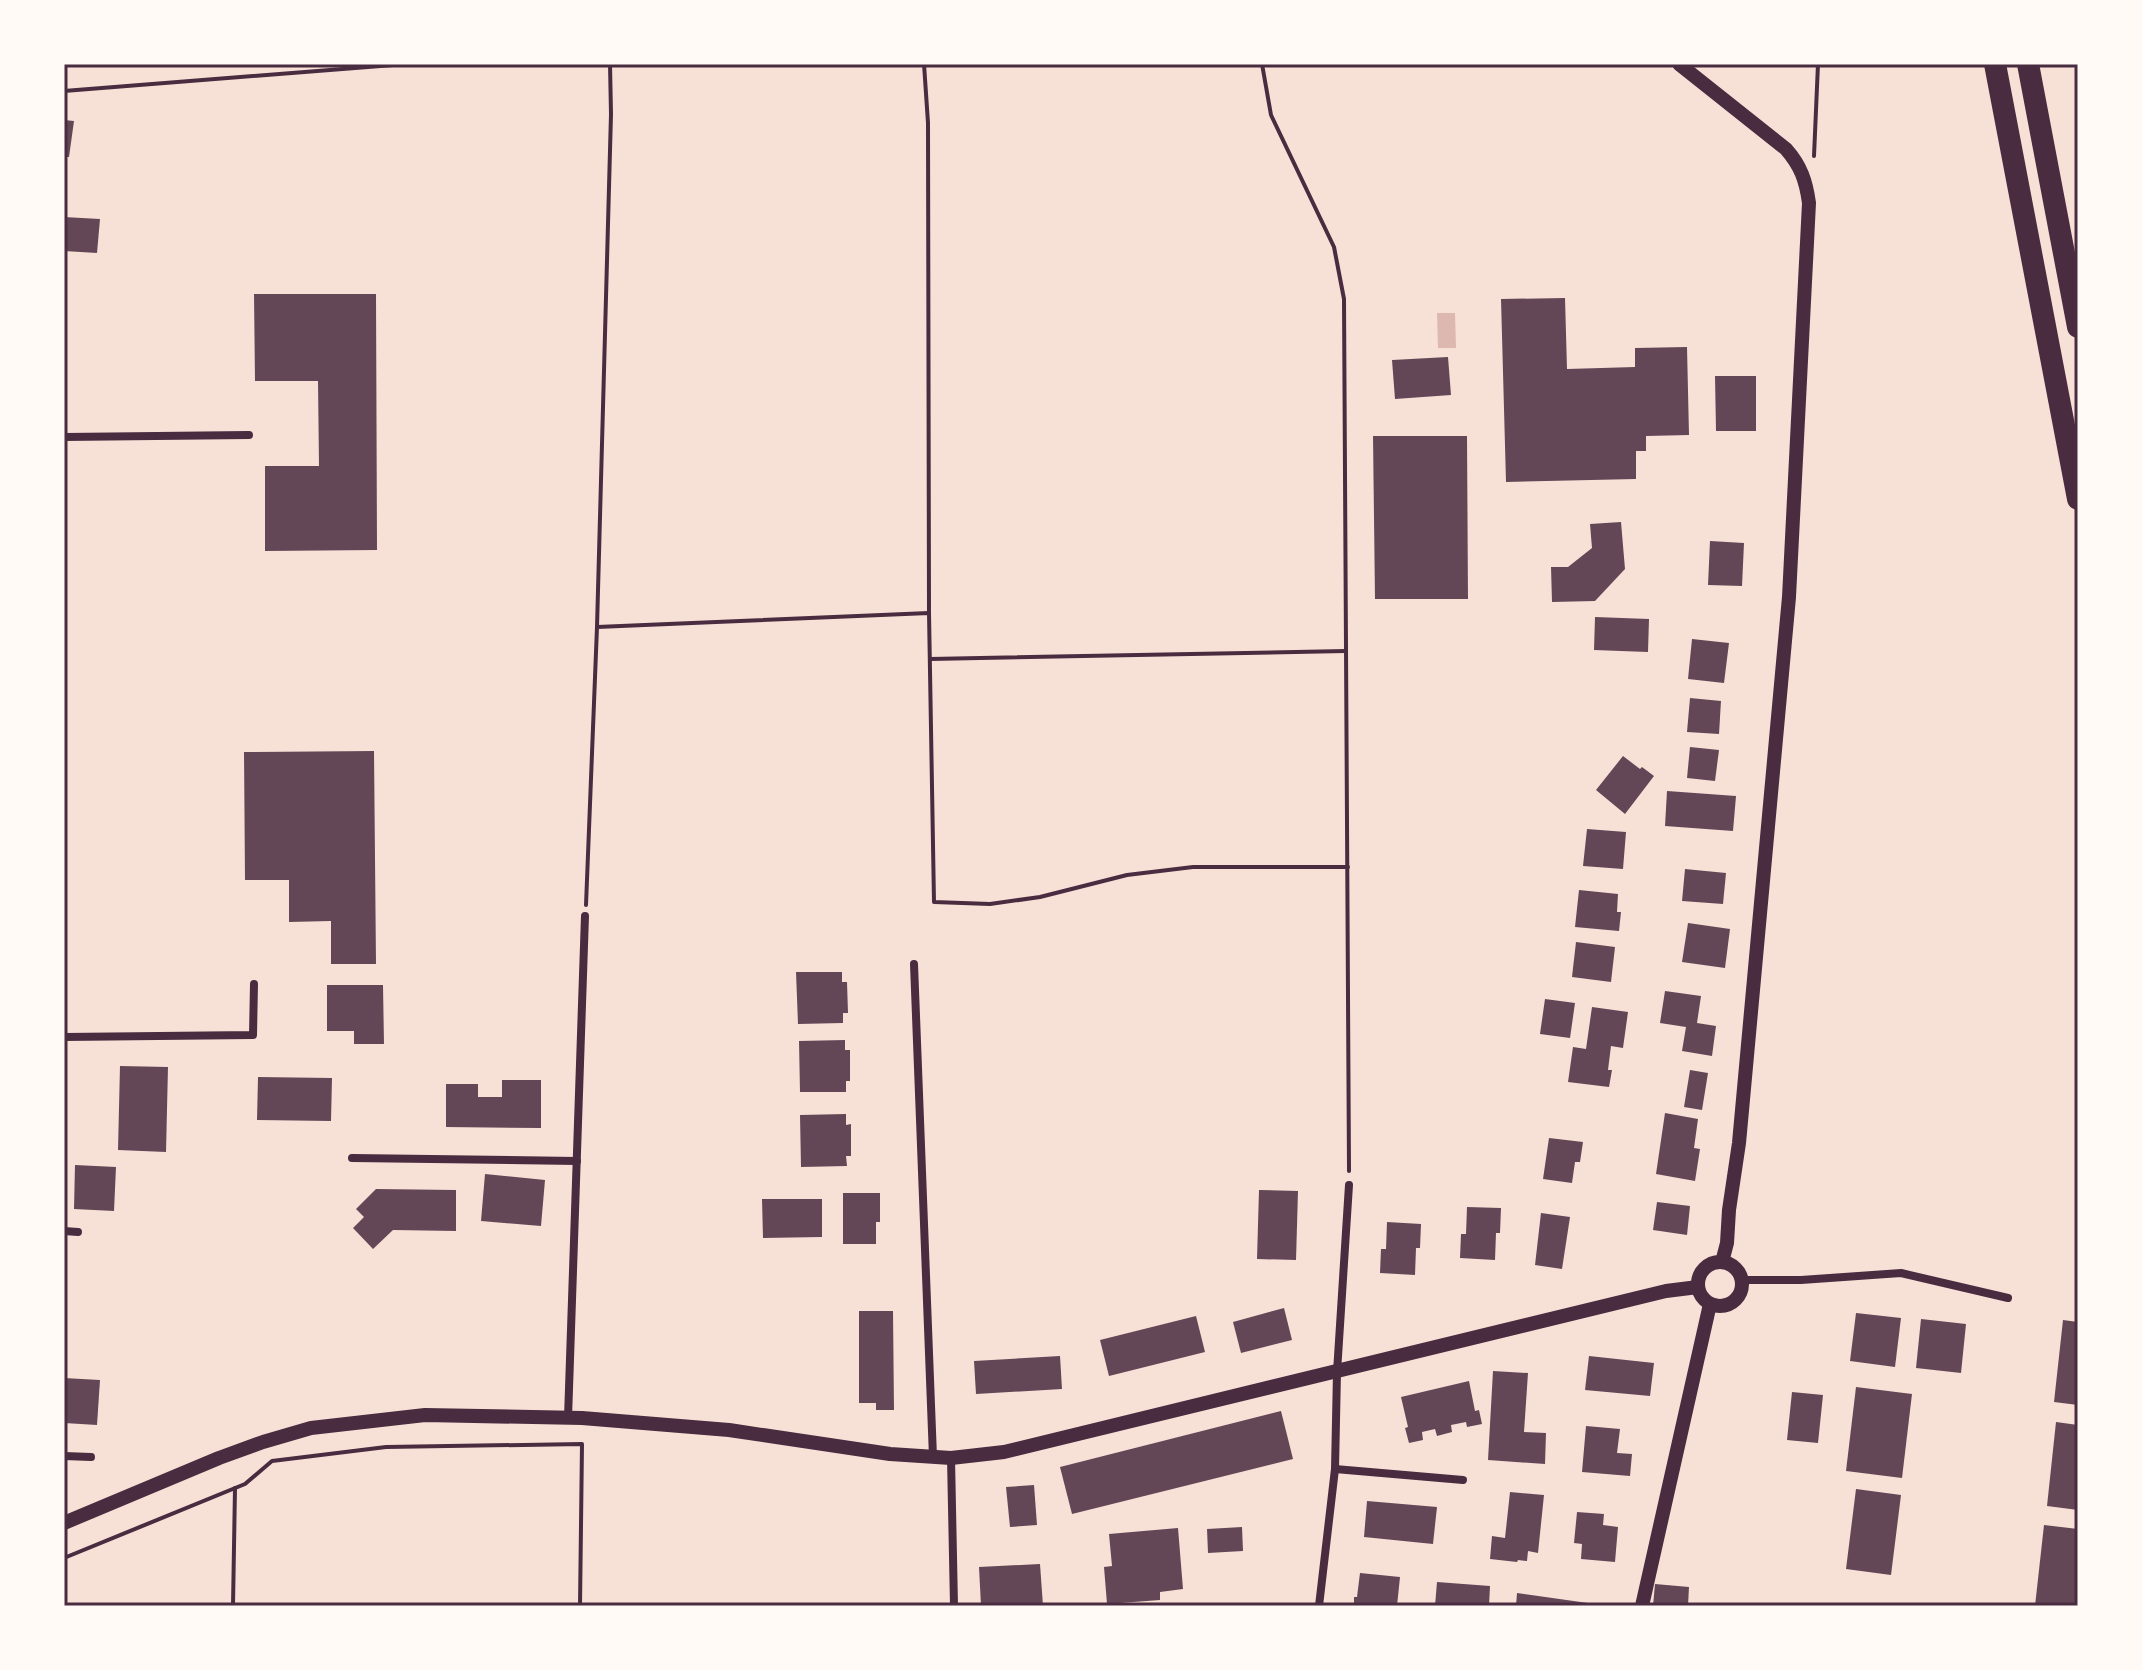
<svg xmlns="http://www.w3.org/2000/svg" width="2142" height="1670" viewBox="0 0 2142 1670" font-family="Manrope,sans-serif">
  <rect width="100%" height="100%" fill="#f7e1d7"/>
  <polygon fill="#dcb8b0" points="1437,313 1455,313 1456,348 1438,348"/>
  <g fill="#644757">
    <polygon points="64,120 74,121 69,157 64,157"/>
    <polygon points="64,217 100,219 97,253 64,251"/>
    <polygon points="254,294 376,294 377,550 265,551 265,466 319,466 318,381 255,381"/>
    <polygon points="1565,298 1567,369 1635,367 1635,348 1687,347 1689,435 1646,436 1646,451 1636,451 1636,479 1506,482 1501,299"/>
    <polygon points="1448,357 1451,395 1395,399 1392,360"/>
    <polygon points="1715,376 1756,376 1756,431 1716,431"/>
    <polygon points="1373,436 1467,436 1468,599 1375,599"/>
    <polygon points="1621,522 1625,569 1595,601 1552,602 1551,567 1568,567 1592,548 1590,524"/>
    <polygon points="1710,541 1744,543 1742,586 1708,585"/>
    <polygon points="1595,617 1649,619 1648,652 1594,650"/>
    <polygon points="1692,639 1729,643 1724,683 1688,679"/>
    <polygon points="1690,698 1721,701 1719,734 1687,732"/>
    <polygon points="1690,747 1719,750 1715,781 1687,778"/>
    <polygon points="374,751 376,964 331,964 331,921 289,922 289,880 245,880 244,752"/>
    <polygon points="1623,756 1640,769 1642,767 1654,776 1625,814 1596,790"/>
    <polygon points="1667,791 1736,796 1733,831 1665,826"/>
    <polygon points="1587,829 1626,832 1623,869 1583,866"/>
    <polygon points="1685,869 1726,873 1723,904 1682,901"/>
    <polygon points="1579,890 1618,894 1617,912 1621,912 1619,931 1575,927"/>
    <polygon points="1688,923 1730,929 1725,968 1682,962"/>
    <polygon points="1576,942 1615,947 1611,982 1572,977"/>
    <polygon points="796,972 842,972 842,982 847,982 848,1013 843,1013 843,1023 798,1024"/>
    <polygon points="327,985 383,985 384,1044 354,1044 354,1031 327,1031"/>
    <polygon points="1665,991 1701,996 1697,1023 1716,1026 1712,1056 1682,1051 1686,1027 1660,1023"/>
    <polygon points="1545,999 1575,1003 1570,1038 1540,1034"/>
    <polygon points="1592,1007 1628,1012 1623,1048 1611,1046 1608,1070 1612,1070 1609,1087 1568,1082 1573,1047 1586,1049"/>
    <polygon points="845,1040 845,1050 850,1050 850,1081 846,1081 846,1092 800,1092 799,1041"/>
    <polygon points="120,1066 168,1067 166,1152 118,1150"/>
    <polygon points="1690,1070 1708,1073 1702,1110 1684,1107"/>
    <polygon points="258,1077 332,1078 331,1121 257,1120"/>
    <polygon points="502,1080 541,1080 541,1128 446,1127 446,1084 478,1084 478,1097 502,1097"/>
    <polygon points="1665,1113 1698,1119 1694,1148 1700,1149 1695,1181 1656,1174"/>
    <polygon points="846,1114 846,1125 851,1124 851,1156 846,1156 847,1166 801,1167 800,1115"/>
    <polygon points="1549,1138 1583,1142 1580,1162 1575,1162 1572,1183 1543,1179"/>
    <polygon points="75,1165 116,1167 114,1211 74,1209"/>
    <polygon points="485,1174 545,1180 541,1226 481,1221"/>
    <polygon points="376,1189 456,1190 456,1231 393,1230 373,1249 353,1228 364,1217 356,1209"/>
    <polygon points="1259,1190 1298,1191 1296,1260 1257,1259"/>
    <polygon points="843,1193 880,1193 880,1222 876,1222 876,1244 843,1244"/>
    <polygon points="762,1199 822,1199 822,1237 763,1238"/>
    <polygon points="1657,1202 1690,1206 1687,1235 1653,1230"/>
    <polygon points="1467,1207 1501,1208 1500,1233 1496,1233 1495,1260 1460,1258 1461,1234 1466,1234"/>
    <polygon points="1541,1213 1570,1217 1562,1269 1535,1265"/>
    <polygon points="1387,1222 1421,1224 1420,1248 1416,1248 1415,1275 1380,1273 1381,1249 1386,1249"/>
    <polygon points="1284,1308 1292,1340 1241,1353 1233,1322"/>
    <polygon points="859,1311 893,1311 894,1410 876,1410 876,1403 859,1403"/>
    <polygon points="1856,1313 1901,1318 1895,1367 1850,1361"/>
    <polygon points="1196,1316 1205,1352 1109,1376 1100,1340"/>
    <polygon points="1921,1319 1966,1324 1961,1373 1916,1368"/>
    <polygon points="2063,1320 2078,1322 2078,1405 2054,1402"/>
    <polygon points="1060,1356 1062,1389 976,1394 974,1361"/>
    <polygon points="1589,1356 1654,1363 1650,1396 1585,1390"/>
    <polygon points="1493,1371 1528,1373 1524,1432 1546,1433 1545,1464 1488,1460"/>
    <polygon points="64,1378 100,1380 97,1425 64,1423"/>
    <polygon points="1469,1381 1475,1411 1479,1410 1482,1424 1467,1427 1466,1422 1451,1425 1452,1432 1437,1436 1435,1429 1422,1432 1423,1440 1409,1443 1405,1428 1408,1427 1401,1397"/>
    <polygon points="1856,1387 1912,1394 1902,1478 1846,1471"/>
    <polygon points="1792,1392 1823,1395 1818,1443 1787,1440"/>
    <polygon points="1281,1411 1293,1459 1072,1514 1060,1467"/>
    <polygon points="2056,1422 2078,1425 2078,1510 2047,1506"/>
    <polygon points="1586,1426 1620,1429 1617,1453 1632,1454 1630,1476 1582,1472"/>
    <polygon points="1034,1485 1037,1525 1010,1527 1006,1487"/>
    <polygon points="1856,1489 1901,1495 1891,1575 1846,1569"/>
    <polygon points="1510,1492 1544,1495 1538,1553 1528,1551 1527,1561 1518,1560 1517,1562 1490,1559 1492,1536 1505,1538"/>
    <polygon points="1367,1501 1437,1507 1433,1544 1364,1537"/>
    <polygon points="1577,1512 1604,1514 1603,1525 1618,1527 1615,1562 1581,1559 1582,1544 1574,1543"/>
    <polygon points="2044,1525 2078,1529 2078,1606 2035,1606"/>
    <polygon points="1242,1527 1243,1551 1208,1553 1207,1529"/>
    <polygon points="1178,1528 1183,1589 1160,1592 1160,1600 1107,1604 1104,1567 1112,1566 1109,1534"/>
    <polygon points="1040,1564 1043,1606 981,1606 979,1567"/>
    <polygon points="1360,1573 1400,1577 1397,1606 1354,1606 1354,1597 1357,1597"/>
    <polygon points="1437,1582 1490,1586 1489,1606 1435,1606"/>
    <polygon points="1655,1584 1689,1587 1688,1606 1653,1606"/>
    <polygon points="1517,1593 1595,1604 1595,1606 1516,1606"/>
  </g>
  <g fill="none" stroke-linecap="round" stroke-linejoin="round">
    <g stroke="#4a2c40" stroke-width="4">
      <polyline points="924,64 928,123 929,613"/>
      <polyline points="1262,64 1271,115 1334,247 1344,299 1349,1171"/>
      <polyline points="64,91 406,64"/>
      <polyline points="1814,156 1818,64"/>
      <polyline points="597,627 611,114 610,64"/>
      <polyline points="930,659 1346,651"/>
      <polyline points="586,905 597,627 929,613 934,902 990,904 1040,897 1127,875 1193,867 1348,867"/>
      <polyline points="64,1558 245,1484 272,1461 386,1447 582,1444 580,1606"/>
      <polyline points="233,1606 235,1488"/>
    </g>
    <g stroke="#4a2c40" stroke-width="8">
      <polyline points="64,437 249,435"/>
      <polyline points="914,964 933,1457"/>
      <polyline points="64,1037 253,1035 254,984"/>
      <polyline points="352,1158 577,1161"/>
      <polyline points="64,1231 78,1232"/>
      <polyline points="1742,1280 1801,1280 1901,1273 2008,1298"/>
      <polyline points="568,1418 585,916"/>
      <polyline points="64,1456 91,1457"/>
      <polyline points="951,1458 954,1606"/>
      <polyline points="1335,1469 1463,1480"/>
      <polyline points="1319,1606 1335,1469 1337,1372 1349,1185"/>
    </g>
    <g stroke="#4a2c40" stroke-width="14">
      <path d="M1679,64L1786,149C1801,166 1806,181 1809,203L1789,597L1739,1143L1729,1210L1727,1243L1722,1262"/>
      <circle cx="1720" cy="1284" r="22"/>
      <polyline points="64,1523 219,1458 263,1442 311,1428 425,1415 582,1418 729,1430 890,1454 951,1458 1004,1452 1666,1291 1698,1287"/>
      <polyline points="1642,1606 1710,1304"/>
    </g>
    <g stroke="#4a2c40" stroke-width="22">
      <polyline points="1995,64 2078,499"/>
      <polyline points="2028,64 2078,327"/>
    </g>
  </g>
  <rect width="2142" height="1670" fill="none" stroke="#fffaf5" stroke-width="132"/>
  <rect x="66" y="66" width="2010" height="1538" fill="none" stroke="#4a2c40" stroke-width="3"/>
</svg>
